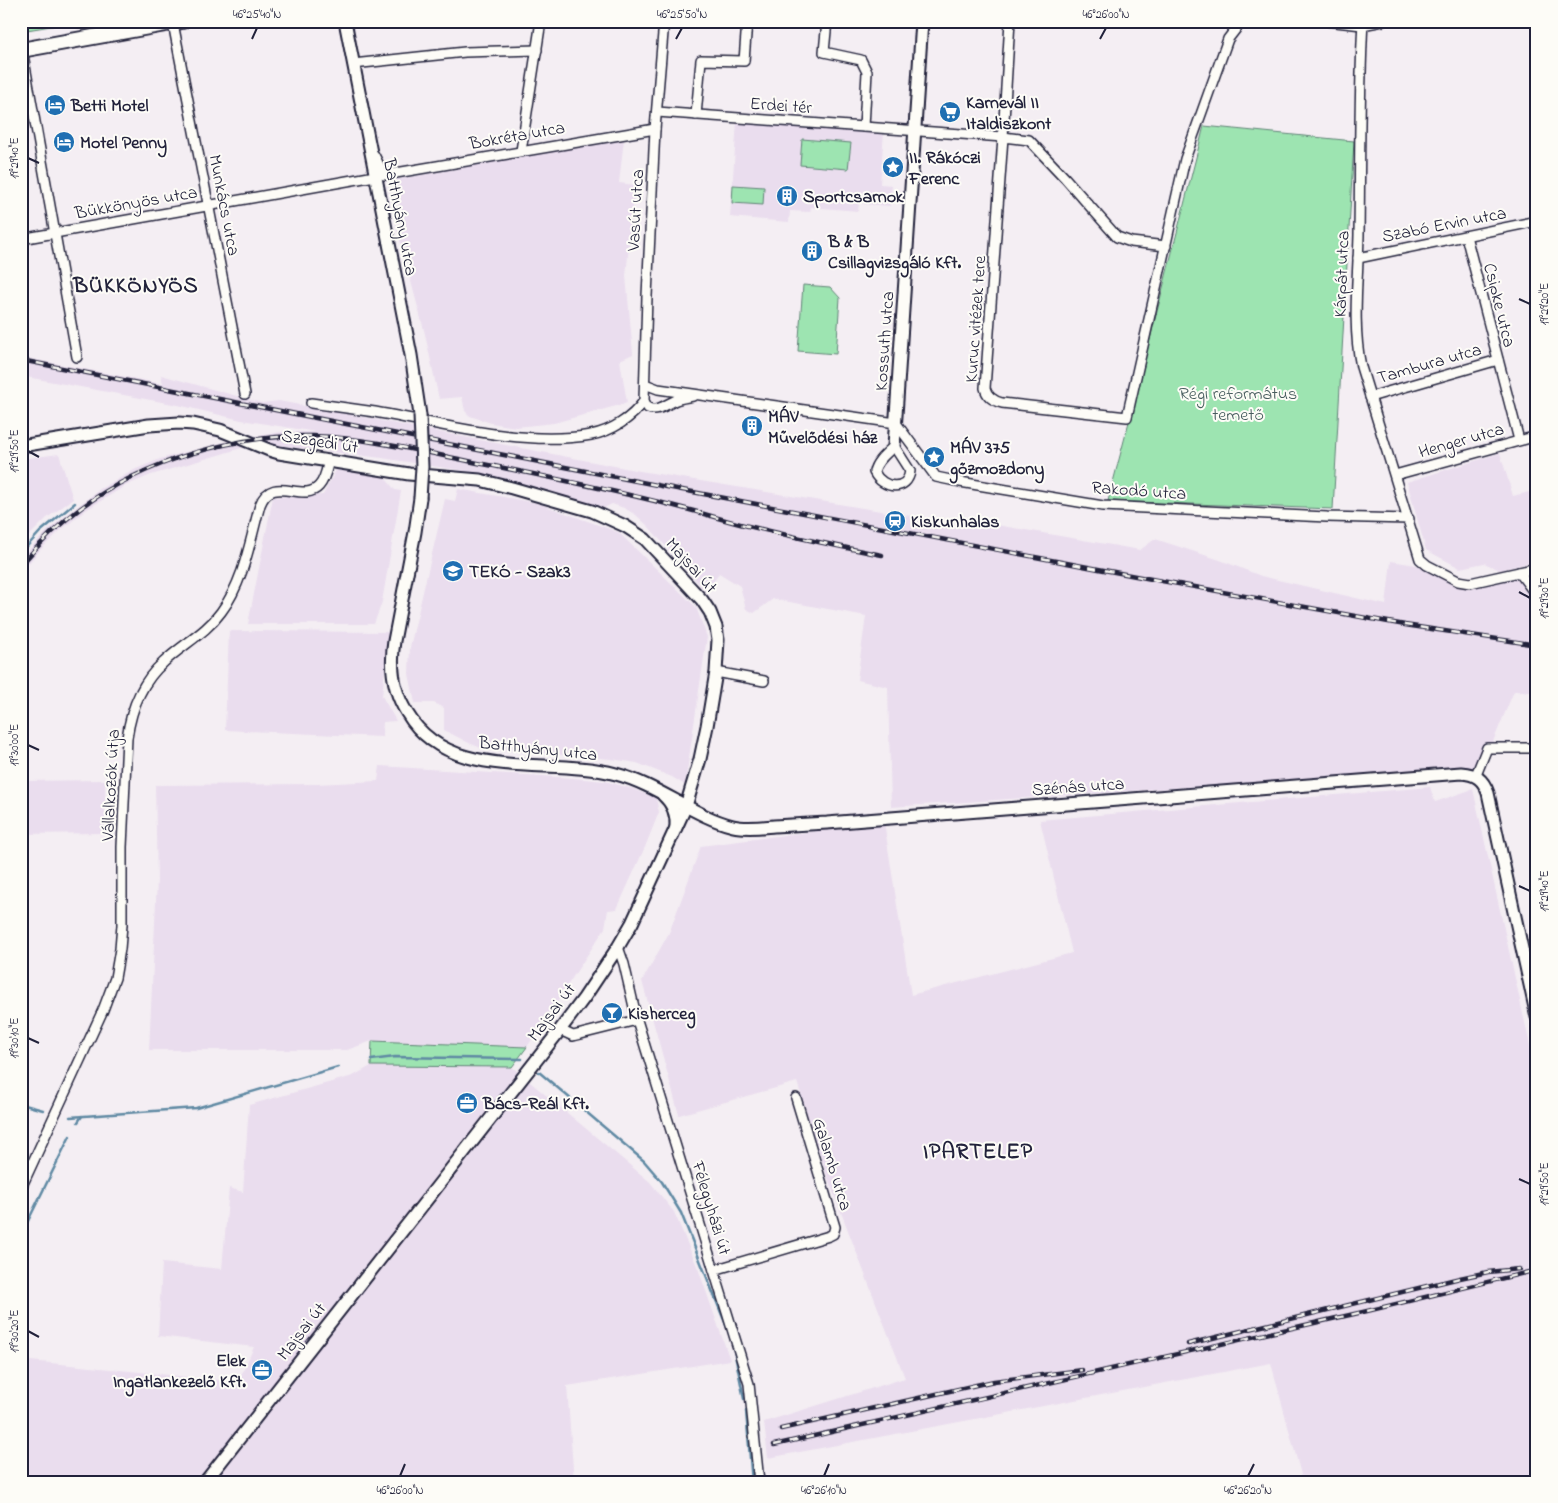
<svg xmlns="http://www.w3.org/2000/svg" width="1558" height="1503" viewBox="0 0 1558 1503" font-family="'Indie Flower',sans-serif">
  <rect width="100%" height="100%" fill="#f4eef3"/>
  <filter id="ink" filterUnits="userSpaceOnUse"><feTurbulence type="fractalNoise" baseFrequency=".02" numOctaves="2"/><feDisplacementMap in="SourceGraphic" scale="10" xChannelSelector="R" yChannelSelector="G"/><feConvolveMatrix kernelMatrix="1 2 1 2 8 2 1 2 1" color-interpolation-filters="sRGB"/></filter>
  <g filter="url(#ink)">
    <g fill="#eaddee">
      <polygon points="737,122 884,132 880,184 892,185 890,206 863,204 863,197 860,196 858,211 811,207 810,212 790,211 789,222 730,217"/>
      <polygon points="624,139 619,183 635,185 626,276 633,354 620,360 627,403 554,423 516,427 491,423 470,416 465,411 462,397 439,399 425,334 396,225 403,222 394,180"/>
      <polygon points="21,357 163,384 161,375 262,403 279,401 640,471 983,528 985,523 1140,550 1155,539 1220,560 1261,576 1386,605 1391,561 1416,565 1463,587 1471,589 1515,578 1537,602 1537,692 1514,691 1492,744 1483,744 1474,768 891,807 888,687 857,680 866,616 773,599 754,613 746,609 740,586 719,573 707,593 648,526 636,515 624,508 612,504 604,508 483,474 382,458 274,445 245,447 151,475 125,486 86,510 61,530 41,549 21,572 21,558 49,529 100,489 136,469 160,459 224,442 281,432 316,432 241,420 178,405 21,376"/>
      <polygon points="1500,453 1513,496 1537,490 1537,527 1534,528 1537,542 1537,561 1500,570 1484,563 1460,568 1426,550 1407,482"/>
      <polygon points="59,454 73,499 47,518 21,544 21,459"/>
      <polygon points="337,468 382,474 395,490 401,491 382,602 374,624 248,624 273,497 323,495"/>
      <polygon points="458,489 537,503 618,532 696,607 707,637 685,785 672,777 637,763 611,759 481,748 469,743 444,730 444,708 434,703 415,703 409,674 410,647 445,499 455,501"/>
      <polygon points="229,631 389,632 382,696 396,721 383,722 382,737 225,730"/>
      <polygon points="380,766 573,778 605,781 633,789 656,798 659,812 645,847 617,909 608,910 605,928 527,1047 372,1041 347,1050 149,1050 157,880 155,785 316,784 378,781"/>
      <polygon points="105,780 105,833 21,834 21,781"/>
      <polygon points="1430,787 1435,802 1473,789 1537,1077 1537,1482 1303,1482 1271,1363 768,1458 764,1422 905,1378 827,1176 797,1082 679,1115 642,981 669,933 701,846 884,822 911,995 1072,953 1040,820"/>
      <polygon points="371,1066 512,1067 650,1182 674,1212 699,1271 730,1360 567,1386 574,1482 21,1482 21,1360 238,1382 254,1347 158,1336 162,1263 222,1269 229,1188 243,1192 249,1105 353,1076"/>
    </g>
    <g fill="#9de4b1" stroke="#608376">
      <polygon points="21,21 81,21 21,31"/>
      <polygon points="1204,126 1354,141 1333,509 1108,501 1130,418"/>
      <polygon points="802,139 851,143 848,169 800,165"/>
      <polygon points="733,185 764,187 763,205 732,203"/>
      <polygon points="803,285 830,287 840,298 836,354 798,351"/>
      <polygon points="372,1041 527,1047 512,1067 371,1066"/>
    </g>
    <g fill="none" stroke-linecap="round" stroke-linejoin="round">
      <g stroke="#5f89a3" stroke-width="2.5">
        <polyline points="21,553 40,532 75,503"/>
        <polyline points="371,1060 395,1057 522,1059"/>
        <polyline points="539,1072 644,1161 662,1182 681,1213 730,1335"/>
        <polyline points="21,1104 43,1110"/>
        <polyline points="70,1117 196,1108 338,1067"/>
        <polyline points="78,1122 82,1116"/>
        <polyline points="21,1235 70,1136"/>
        <polyline points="733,1345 744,1399"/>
        <polyline points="746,1411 752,1482"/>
      </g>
      <g stroke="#22223b" stroke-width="12">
        <g id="street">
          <path d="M664,21L655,129L647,296L644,401L648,408C658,412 667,404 676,400C681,398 687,397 693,396"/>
          <polyline points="827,21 824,52 861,60 867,72 864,127"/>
          <polyline points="1327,21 1362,25 1383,21"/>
          <path d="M1363,21C1359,92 1360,164 1359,235C1358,280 1352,323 1361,367L1420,559L1427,565L1458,581L1470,583L1537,568"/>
          <polyline points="173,23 245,394"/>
          <polyline points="22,49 77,357"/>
          <polyline points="353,64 465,52 537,50"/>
          <polyline points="657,112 1003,137 1010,21"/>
          <polyline points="696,115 701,60 744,61 747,21"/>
          <polyline points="521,151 541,21"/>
          <polyline points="374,155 384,175 655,129"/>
          <polyline points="1466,236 1519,440"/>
          <polyline points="21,239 375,176"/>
          <path d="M1166,246L1131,242L1117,237L1065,178L1029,140L1003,137L985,388C987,397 994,401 1002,403L1127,417L1185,159L1228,39L1238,26L1244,21"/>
          <polyline points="1358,258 1537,221"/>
          <polyline points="645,384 658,389 896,423 936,477 960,482 1103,506 1327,517 1409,519"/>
          <polyline points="1370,397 1498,360"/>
          <path d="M311,403C332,406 354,409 375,412C442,424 523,447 591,435C612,431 632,418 644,401"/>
          <path d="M894,446L910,471C908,491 883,490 874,472C876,461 887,453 894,446Z"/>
          <polyline points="1395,475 1537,436"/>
          <polyline points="1519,572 1537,596"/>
          <polyline points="716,672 764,681"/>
          <polyline points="1476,775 1487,748 1537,748"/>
          <polyline points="618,947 624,964 637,1020 749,1384 759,1482"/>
          <polyline points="560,1030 573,1036 637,1020"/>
          <path d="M21,1188L103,1010L115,978L120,949L122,925V847L127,738C131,709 141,682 164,662C183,644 206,633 221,612C244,581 250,541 260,505C272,473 303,504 319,486C325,480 327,468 329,460"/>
          <polyline points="714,1270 829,1236 833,1234 835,1227 796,1098"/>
        </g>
      </g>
      <g stroke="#22223b" stroke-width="15">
        <g id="secondary">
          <polyline points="345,21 411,355 420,415"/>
          <polyline points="21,446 149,425 179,423 193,424 220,430 269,450 279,453 409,474 480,480 512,488 592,511 625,526 645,539 702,600 710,612 716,627 718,640 716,672 707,726 700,759 686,806 632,923 618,947 584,998 560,1030 205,1482"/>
          <polyline points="894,446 922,21"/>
          <path d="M420,498L415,532L394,641C390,667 393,691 407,713C449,784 549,756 616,774C658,785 693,816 733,826C746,829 761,827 774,826C792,825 809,824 827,823L1461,773C1476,774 1483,779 1488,793L1537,1017"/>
          <path d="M663,795C673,804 677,814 676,827"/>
        </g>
      </g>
      <g stroke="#22223b" stroke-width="18">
        <polyline id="primary" points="21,50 182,21"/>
      </g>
      <use href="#street" stroke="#fdfcf7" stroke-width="9"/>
      <use href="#secondary" stroke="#fdfcf7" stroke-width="11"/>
      <use href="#primary" stroke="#fdfcf7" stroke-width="14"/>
      <g stroke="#22223b" stroke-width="4.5">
        <g id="rail">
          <polyline points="21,360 677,489 1162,581 1405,625 1537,645"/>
          <path d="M21,565C39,544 59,524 81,508C144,461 235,434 313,436C374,438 434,455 494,466C558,479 623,492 686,509C705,514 724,520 744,525C789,536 836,546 882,555"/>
          <polyline points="1188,1344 1460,1278 1488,1272 1519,1269"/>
          <polyline points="781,1429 994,1381 1082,1370"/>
          <polyline points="774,1445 1363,1312 1537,1270"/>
        </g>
      </g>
      <use href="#rail" stroke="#fdfcf7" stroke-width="2.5" stroke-dasharray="8" stroke-linecap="butt"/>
      <g stroke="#22223b" stroke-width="15" stroke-linecap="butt">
        <polyline id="secondary-bridge" points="420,498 422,467 420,415"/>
      </g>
      <use href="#secondary-bridge" stroke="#fdfcf7" stroke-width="11"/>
    </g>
  </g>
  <path fill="none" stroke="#22223b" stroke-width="2" d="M252,39L257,28M676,39L682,28M1100,39L1106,28M28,158L39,163M1519,299L1530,304M28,451L39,457M1519,592L1530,598M28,745L39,750M1519,886L1530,891M28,1038L39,1043M1519,1179L1530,1184M28,1331L39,1337M400,1476L405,1464M824,1476L829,1464M1248,1476L1254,1464"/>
  <defs>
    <g id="hotel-disc" transform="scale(1.125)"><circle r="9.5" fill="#1f6fb2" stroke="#fdfcf7"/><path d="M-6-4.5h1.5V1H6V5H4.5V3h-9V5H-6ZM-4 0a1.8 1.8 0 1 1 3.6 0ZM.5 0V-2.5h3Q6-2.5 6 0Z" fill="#fff"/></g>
    <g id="supermarket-disc" transform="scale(1.125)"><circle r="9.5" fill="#1f6fb2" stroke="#fdfcf7"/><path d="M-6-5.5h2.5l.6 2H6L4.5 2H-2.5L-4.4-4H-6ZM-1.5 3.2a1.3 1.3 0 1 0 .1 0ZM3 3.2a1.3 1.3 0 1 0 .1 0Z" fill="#fff"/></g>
    <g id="sight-disc" transform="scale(1.125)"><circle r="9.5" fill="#1f6fb2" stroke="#fdfcf7"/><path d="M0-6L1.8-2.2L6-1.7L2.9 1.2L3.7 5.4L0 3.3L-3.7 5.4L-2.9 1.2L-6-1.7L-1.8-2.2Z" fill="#fff"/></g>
    <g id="building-disc" transform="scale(1.125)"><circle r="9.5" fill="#1f6fb2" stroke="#fdfcf7"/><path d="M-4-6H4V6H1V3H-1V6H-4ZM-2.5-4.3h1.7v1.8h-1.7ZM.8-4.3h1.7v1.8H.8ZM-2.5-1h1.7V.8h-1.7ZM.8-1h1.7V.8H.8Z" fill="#fff"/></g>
    <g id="station-disc" transform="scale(1.125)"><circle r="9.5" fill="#1f6fb2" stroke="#fdfcf7"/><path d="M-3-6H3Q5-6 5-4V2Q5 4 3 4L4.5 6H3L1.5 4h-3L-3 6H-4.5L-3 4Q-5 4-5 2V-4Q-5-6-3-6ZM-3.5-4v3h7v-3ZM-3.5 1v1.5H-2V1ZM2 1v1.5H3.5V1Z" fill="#fff"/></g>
    <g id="school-disc" transform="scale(1.125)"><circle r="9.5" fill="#1f6fb2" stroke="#fdfcf7"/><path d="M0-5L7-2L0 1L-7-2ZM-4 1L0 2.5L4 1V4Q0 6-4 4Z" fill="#fff"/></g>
    <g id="bar-disc" transform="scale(1.125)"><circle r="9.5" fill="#1f6fb2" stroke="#fdfcf7"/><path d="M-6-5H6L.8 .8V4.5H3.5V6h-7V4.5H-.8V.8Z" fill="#fff"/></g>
    <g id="office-disc" transform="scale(1.125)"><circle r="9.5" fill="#1f6fb2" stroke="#fdfcf7"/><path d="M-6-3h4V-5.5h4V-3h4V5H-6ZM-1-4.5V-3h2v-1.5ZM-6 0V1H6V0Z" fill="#fff"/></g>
  </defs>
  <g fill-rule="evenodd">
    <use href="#hotel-disc" x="55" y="105"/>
    <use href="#supermarket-disc" x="950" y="112"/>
    <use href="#hotel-disc" x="64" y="142"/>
    <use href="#sight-disc" x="893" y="167"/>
    <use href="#building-disc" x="787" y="196"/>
    <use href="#building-disc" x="812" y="251"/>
    <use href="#building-disc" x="752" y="426"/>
    <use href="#sight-disc" x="934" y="457"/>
    <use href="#station-disc" x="895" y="521"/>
    <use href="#school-disc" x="453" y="571"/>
    <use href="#bar-disc" x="612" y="1013"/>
    <use href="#office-disc" x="467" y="1103"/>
    <use href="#office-disc" x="262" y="1370"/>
  </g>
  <g text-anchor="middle" stroke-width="4" stroke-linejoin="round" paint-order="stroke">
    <g font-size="18" font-weight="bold" fill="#22223b" stroke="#fdfcf7" text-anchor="start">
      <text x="966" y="108">Karnevál II<tspan x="966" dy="21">Italdiszkont</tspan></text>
      <text x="71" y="111">Betti Motel</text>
      <text x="80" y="148">Motel Penny</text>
      <text x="909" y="163">II. Rákóczi<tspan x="909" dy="21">Ferenc</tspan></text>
      <text x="803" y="202">Sportcsarnok</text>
      <text x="828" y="247">B &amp; B<tspan x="828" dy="21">Csillagvizsgáló Kft.</tspan></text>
      <text x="768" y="422">MÁV<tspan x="768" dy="21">Művelődési ház</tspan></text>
      <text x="950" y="453">MÁV 375<tspan x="950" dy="21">gőzmozdony</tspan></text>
      <text x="911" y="527">Kiskunhalas</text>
      <text x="469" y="577">TEKÓ - Szak3</text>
      <text x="628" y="1019">Kisherceg</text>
      <text x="483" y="1109">Bács-Reál Kft.</text>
      <text x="246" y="1366" text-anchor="end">Elek<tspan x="246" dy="21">Ingatlankezelő Kft.</tspan></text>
    </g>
    <g font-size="18" fill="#22223b" stroke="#fdfcf7">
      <text transform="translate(781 105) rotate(4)" y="6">Erdei tér</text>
      <text transform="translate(517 135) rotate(-10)" y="6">Bokréta utca</text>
      <text transform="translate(136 202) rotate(-10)" y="6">Bükkönyös utca</text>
      <text transform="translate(225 205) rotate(79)" y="6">Munkács utca</text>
      <text transform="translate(635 210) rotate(-87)" y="6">Vasút utca</text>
      <text transform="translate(401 217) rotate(79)" y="6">Batthyány utca</text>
      <text transform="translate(1444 224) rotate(-11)" y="6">Szabó Ervin utca</text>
      <text transform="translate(1341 274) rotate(-88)" y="6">Kárpát utca</text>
      <text transform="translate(1500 305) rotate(76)" y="6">Csipke utca</text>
      <text transform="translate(975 319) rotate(-86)" y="6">Kuruc vitézek tere</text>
      <text transform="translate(884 341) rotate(-86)" y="6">Kossuth utca</text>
      <text transform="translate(1429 363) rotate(-16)" y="6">Tambura utca</text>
      <text transform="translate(1461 440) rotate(-16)" y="6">Henger utca</text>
      <text transform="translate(320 441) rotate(9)" y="6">Szegedi út</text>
      <text transform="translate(1139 490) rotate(4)" y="6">Rakodó utca</text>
      <text transform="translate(692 565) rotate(48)" y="6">Majsai út</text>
      <text transform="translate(538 748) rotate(6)" y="6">Batthyány utca</text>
      <text transform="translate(110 785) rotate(-87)" y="6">Vállalkozók útja</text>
      <text transform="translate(1078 786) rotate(-4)" y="6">Szénás utca</text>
      <text transform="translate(551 1012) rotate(-53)" y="6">Majsai út</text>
      <text transform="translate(833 1164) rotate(73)" y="6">Galamb utca</text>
      <text transform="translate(712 1208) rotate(73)" y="6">Félegyházi út</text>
      <text transform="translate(301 1331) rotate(-52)" y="6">Majsai út</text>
    </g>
    <g font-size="18" fill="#475c5e" stroke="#fdfcf7">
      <text x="1238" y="399">Régi református<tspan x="1238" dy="21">temető</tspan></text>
    </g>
    <g font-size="22" font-weight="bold" letter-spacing="1" fill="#22223b" stroke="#fdfcf7">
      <text x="136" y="292">BÜKKÖNYÖS</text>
      <text x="978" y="1158">IPARTELEP</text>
    </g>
  </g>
  <rect width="1558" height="1503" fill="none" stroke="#fdfcf7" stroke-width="55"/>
  <rect x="28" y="28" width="1502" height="1448" fill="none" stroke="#22223b" stroke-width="2"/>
  <g font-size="12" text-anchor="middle" fill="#22223b">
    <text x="257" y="18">46°25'40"N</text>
    <text x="682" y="18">46°25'50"N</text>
    <text x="1106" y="18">46°26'00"N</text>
    <text transform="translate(14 158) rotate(-90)" y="4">19°29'40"E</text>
    <text transform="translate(1544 304) rotate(-90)" y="4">19°29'20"E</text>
    <text transform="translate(14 451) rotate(-90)" y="4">19°29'50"E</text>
    <text transform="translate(1544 598) rotate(-90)" y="4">19°29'30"E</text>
    <text transform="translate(14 745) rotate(-90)" y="4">19°30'00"E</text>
    <text transform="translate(1544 891) rotate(-90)" y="4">19°29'40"E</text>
    <text transform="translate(14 1038) rotate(-90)" y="4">19°30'10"E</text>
    <text transform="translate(1544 1184) rotate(-90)" y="4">19°29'50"E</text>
    <text transform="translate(14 1331) rotate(-90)" y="4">19°30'20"E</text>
    <text x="400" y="1494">46°26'00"N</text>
    <text x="824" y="1494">46°26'10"N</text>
    <text x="1248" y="1494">46°26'20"N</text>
  </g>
</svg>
